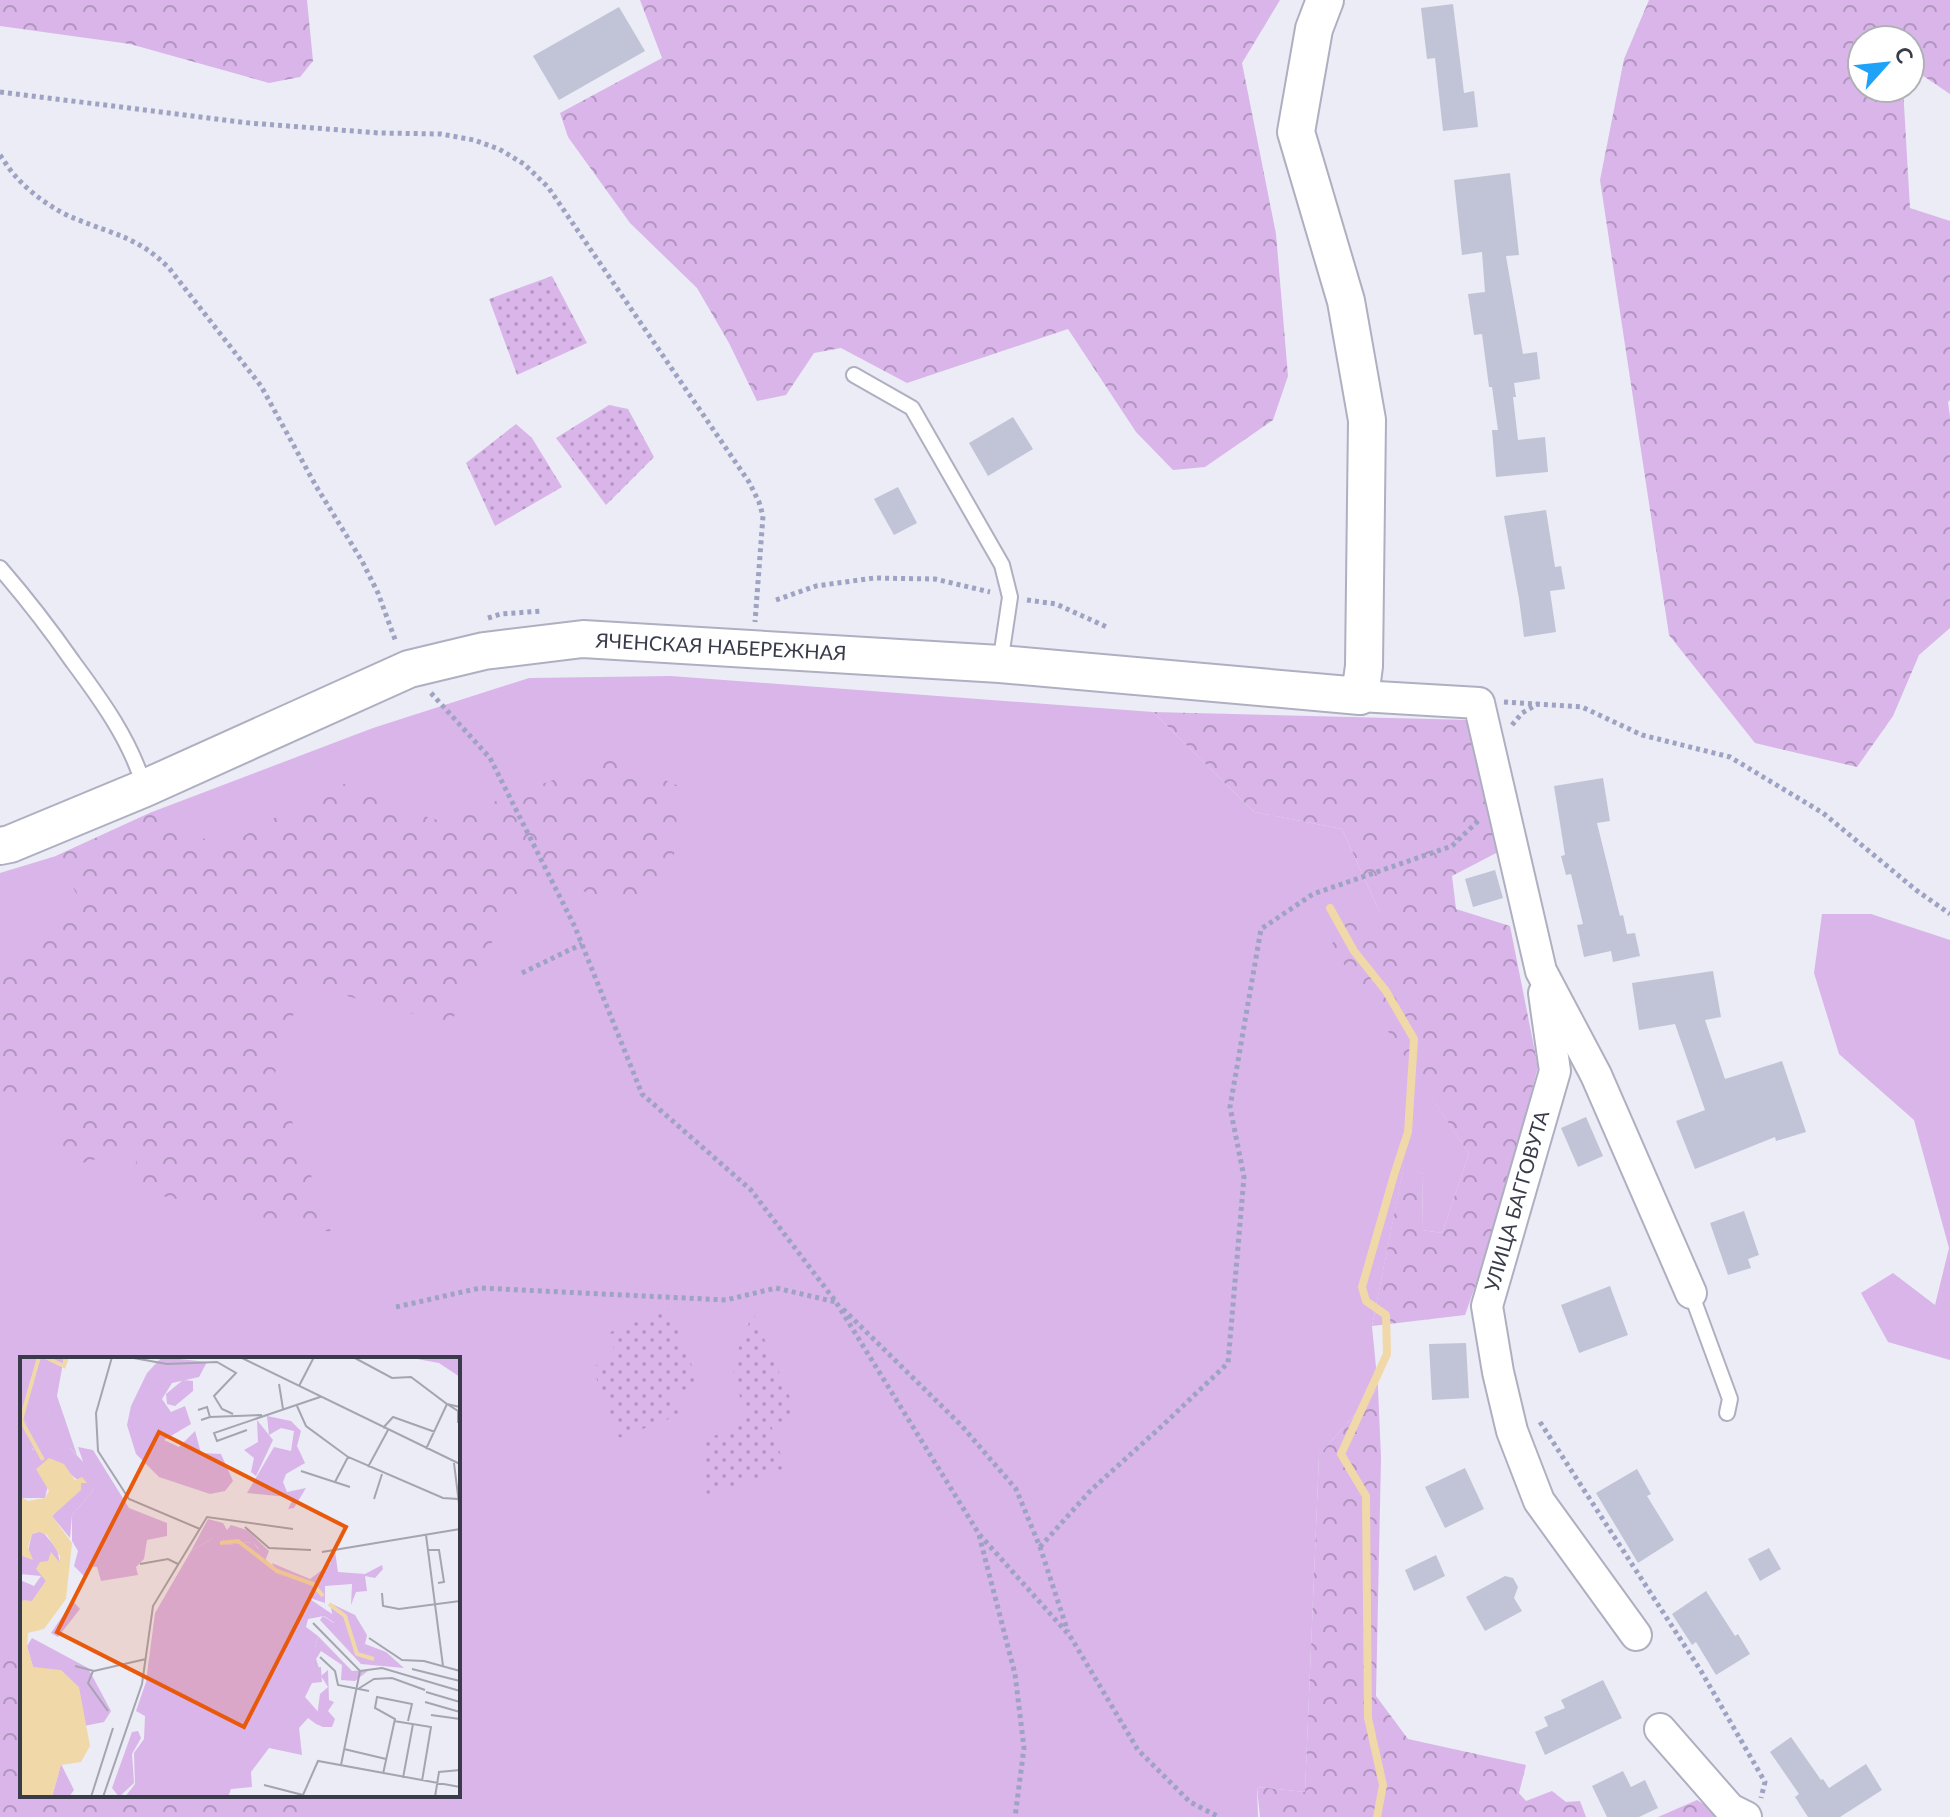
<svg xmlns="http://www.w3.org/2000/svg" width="1950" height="1817" viewBox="0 0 1950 1817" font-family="Lato,sans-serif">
  <defs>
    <pattern id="forest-crowns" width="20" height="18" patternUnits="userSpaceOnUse" patternTransform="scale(2)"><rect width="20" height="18" fill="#d9b5e9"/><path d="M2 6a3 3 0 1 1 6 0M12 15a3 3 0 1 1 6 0" fill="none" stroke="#b194bf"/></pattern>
    <pattern id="garden-dots" width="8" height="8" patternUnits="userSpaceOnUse" patternTransform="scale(2)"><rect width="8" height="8" fill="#d9b5e9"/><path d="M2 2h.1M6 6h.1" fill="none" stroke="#b194bf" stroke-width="1.8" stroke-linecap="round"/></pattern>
  </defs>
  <rect width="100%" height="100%" fill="#ebecf5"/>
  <g fill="#d9b5e9" fill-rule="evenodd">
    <path d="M671,676L1153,712L1254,812L1342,829L1380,913L1333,946L1469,1154L1442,1233L1422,1230L1423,1174L1404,1166L1372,1326L1378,1388L1319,1455L1305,1792L1257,1787L1258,1817H0V873L56,856L152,812L373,728L529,678ZM22,1359H458V1795H22Z"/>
    <polygon points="1822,914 1871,914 1950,940 1950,1360 1888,1342 1861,1293 1893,1273 1935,1305 1949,1248 1914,1120 1839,1054 1814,973"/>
  </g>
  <g fill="url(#forest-crowns)">
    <polygon points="0,0 307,0 313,61 300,77 269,83 130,44 0,26"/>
    <polygon points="640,0 1280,0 1242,63 1276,234 1288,376 1273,420 1205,467 1173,470 1136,432 1068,329 907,383 841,348 814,353 786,395 757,401 729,343 697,288 630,223 568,137 560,113 662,58"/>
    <polygon points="1649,0 1950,0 1950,94 1910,67 1910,40 1862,40 1862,88 1903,88 1910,208 1950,221 1950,400 1948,402 1950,417 1950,628 1919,655 1893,716 1857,767 1755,743 1669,635 1600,180 1624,59"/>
    <polygon points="1153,712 1471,720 1500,851 1452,876 1456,909 1510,926 1538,1067 1496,1227 1465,1315 1372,1326 1404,1165 1423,1174 1422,1230 1442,1233 1469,1154 1332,946 1338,915 1380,913 1342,829 1254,812"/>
    <polygon points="613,758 679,786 672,883 623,902 526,876 450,1024 303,984 275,1073 331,1232 134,1190 137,1147 62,1169 54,1096 0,1091 0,969 82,904 56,856 152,812 172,832 230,844 338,781 394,807 441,821"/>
    <polygon points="1378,1388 1381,1458 1376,1696 1408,1739 1526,1765 1519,1793 1526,1801 1552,1791 1566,1802 1580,1801 1586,1817 1260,1817 1257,1787 1305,1792 1319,1455"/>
    <polygon points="22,1639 22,1795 303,1795 302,1817 0,1817 0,1647"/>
    <polygon points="1697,1800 1719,1813 1720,1817 1658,1817"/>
  </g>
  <g fill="url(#garden-dots)">
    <polygon points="552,276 587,343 517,375 489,299"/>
    <polygon points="609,405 628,409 654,457 606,505 556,438"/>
    <polygon points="516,424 532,438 562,487 495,526 466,463"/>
    <polygon points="670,1309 699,1384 671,1395 679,1415 619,1438 592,1367 617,1357 608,1333"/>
    <polygon points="753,1313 798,1416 771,1425 785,1468 707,1496 701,1442 746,1421 732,1365"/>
  </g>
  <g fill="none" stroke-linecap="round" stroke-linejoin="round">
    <polyline stroke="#f1d8a9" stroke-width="8" points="1330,908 1354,951 1386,991 1414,1039 1408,1132 1394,1175 1362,1287 1366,1301 1386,1315 1387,1354 1341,1454 1366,1496 1368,1718 1383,1785 1377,1817"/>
  </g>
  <g fill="#c1c4d7">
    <polygon points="1453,4 1464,93 1474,91 1478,127 1443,131 1435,58 1427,59 1421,8"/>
    <polygon points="619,7 645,51 559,100 533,56"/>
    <polygon points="1510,173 1519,255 1506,256 1523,354 1537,352 1540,379 1514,383 1516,397 1513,397 1518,440 1545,437 1548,472 1496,477 1492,430 1498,430 1492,387 1489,387 1482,334 1474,335 1468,294 1485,292 1482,252 1462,255 1454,180"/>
    <polygon points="1013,417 1033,449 988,476 969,443"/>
    <polygon points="898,487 917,523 894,535 874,499"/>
    <polygon points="1546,510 1555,567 1561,566 1565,589 1550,591 1556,632 1524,637 1519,599 1504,516"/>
    <polygon points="1603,778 1610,821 1597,823 1620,916 1623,915 1627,934 1635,933 1640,956 1613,962 1611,951 1584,957 1577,925 1583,924 1571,874 1566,875 1561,856 1565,855 1554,786"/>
    <polygon points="1495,870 1503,898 1473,907 1465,879"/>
    <polygon points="1713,971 1721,1017 1705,1020 1725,1079 1782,1061 1806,1132 1776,1141 1775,1137 1695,1169 1676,1121 1705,1110 1675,1024 1639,1030 1632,983"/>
    <polygon points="1586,1117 1603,1156 1578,1167 1561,1128"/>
    <polygon points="1744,1211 1759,1255 1748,1259 1751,1268 1728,1275 1710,1223"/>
    <polygon points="1610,1286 1628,1335 1579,1353 1561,1305"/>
    <polygon points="1466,1343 1469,1398 1432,1400 1429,1344"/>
    <polygon points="1465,1468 1484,1509 1445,1528 1425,1487"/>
    <polygon points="1637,1469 1651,1494 1647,1496 1674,1540 1638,1563 1596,1493"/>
    <polygon points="1769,1548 1781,1569 1760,1581 1748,1559"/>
    <polygon points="1436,1555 1445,1576 1414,1591 1405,1570"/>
    <polygon points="1505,1576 1513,1578 1518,1587 1514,1598 1522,1611 1485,1631 1466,1597"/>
    <polygon points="1706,1591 1735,1636 1738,1634 1750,1654 1716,1675 1696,1642 1692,1645 1672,1614"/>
    <polygon points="1603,1680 1622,1718 1545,1755 1535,1732 1548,1726 1544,1717 1565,1708 1561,1700"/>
    <polygon points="1791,1737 1821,1780 1823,1779 1829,1788 1866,1764 1882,1790 1840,1817 1808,1817 1795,1797 1799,1794 1770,1752"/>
    <polygon points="1623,1771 1631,1787 1645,1780 1658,1808 1639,1817 1607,1817 1592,1786"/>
  </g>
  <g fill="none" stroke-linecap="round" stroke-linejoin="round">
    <g stroke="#aeafc1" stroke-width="18">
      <g id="service">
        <polyline points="854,375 912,408 1002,565 1010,597 1000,664"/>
        <path d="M0,568C26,598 50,629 73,662C102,701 130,740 144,786"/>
        <polyline points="1691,1293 1730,1399 1727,1413"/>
      </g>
    </g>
    <g stroke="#aeafc1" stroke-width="34">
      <g id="minor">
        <polyline points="1360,696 1479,703 1541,971 1596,1075 1691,1293"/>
        <polyline points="1544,993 1555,1071 1487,1306 1498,1372 1512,1431 1539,1501 1636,1635"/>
        <polyline points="1660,1729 1730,1809 1746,1817"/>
      </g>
    </g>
    <g stroke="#aeafc1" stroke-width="40">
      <polyline id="tertiary" points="0,846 10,844 145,788 409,669 484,651 583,639 1000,664 1360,696 1364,666 1367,420 1346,301 1296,132 1314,29 1325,0"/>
    </g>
    <g stroke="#9fa3c3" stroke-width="5" stroke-dasharray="4 4" stroke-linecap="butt">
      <polyline points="0,92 249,123 379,133 441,134 474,140 499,149 524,164 548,187 749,482 759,502 763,516 755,622"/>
      <path d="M0,155C6,164 12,173 19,180C34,196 56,211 76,219C115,235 138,237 169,268L261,386L316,486L362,561L378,593L396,642"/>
      <polyline points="776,600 816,586 874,578 935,579 990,592"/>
      <polyline points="1027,600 1056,604 1109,628"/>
      <polyline points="488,618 501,614 542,611"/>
      <polyline points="431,693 490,758 575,927 642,1094 751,1190 836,1302 979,1534 1070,1636 1138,1750 1190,1802 1219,1817"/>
      <polyline points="1504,702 1582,707 1642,735 1730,757 1823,813 1916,890 1950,914"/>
      <polyline points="1512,725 1522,713 1538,704"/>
      <polyline points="522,973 582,944"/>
      <polyline points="396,1307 480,1288 726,1300 776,1288 836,1302"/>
      <polyline points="843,1309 961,1425 1016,1489 1040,1547 1068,1632"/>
      <polyline points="1540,1422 1701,1671 1765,1782 1761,1798"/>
      <polyline points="979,1535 1015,1674 1024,1748 1015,1817"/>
      <polyline points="1040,1547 1091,1490 1163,1425 1228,1363 1244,1177 1230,1107 1261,929 1313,894 1452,846 1480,819"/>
    </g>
    <use href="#service" stroke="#fff" stroke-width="14"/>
    <use href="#minor" stroke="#fff" stroke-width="30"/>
    <use href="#tertiary" stroke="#fff" stroke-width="36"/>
  </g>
  <g text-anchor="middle" stroke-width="6" stroke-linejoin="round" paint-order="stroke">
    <g font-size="20" fill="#393b4a" stroke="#fff">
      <text transform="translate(721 647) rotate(3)" y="7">ЯЧЕНСКАЯ НАБЕРЕЖНАЯ</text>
      <text transform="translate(1517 1201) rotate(-74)" y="7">УЛИЦА БАГГОВУТА</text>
    </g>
  </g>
  <g transform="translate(20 1357)">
    <rect width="440" height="440" fill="#ebecf5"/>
    <path d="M0,0H44L37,39L57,98L49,90L34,92L20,87L30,75L28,54H18L9,69L0,57ZM163,23L173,24V34L155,49L147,47L146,37ZM247,59L271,64L281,74L277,89L285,106L266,117L263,125L267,135L286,131L274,151L268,152L272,144L268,140L227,136L254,90L271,94L274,74L261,71L249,78ZM193,181H203L204,188L233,185L256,216L290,235L287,240L315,259V266L304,259L288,262L286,270L298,279L295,291L276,296L284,313L301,310L302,325L292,326L285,340L300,357L296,367L288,361L279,371L282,398L249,391L231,415L232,430L211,432L208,440H105L115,427L114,396L124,382L125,359L116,354L126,325L135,256L171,194ZM12,281L68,311L91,354L84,365L64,369L61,358L13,310L7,289ZM118,374L121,381L112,397L114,426L99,440L92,431L112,375Z" fill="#d9b5e9"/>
    <path d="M142,0L187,5L179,20L152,26L142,42L151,55L165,49L171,67L144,83L159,90L175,74L181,96L201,97L213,124L205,134L190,137L139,120L116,97L107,68L111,49L127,16ZM386,0H440V20L419,6ZM19,51L28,54L32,73L17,94L10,90L5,74ZM237,63L253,83L236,119L231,115L234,101L224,93L238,85ZM58,90L73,93L109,151L147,166V179L127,183L124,202L116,210L118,218L81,224L77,210L68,209L65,220L54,209L58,194L52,184V158L73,134ZM188,162L203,166L207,173L211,168L227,173L249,194L245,204L230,192H239L233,185L204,188L203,181H193L171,194ZM315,194L318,215L345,217L362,208L363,212L355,221L345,219L347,234L336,235L331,248L332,227L305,229V246L287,240L289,235L256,216L252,206L290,222L310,207ZM53,244L60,252L38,280L31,276ZM310,246L335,258L347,278L345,287L366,295L384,311L341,307L300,263L303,259L314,266ZM153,247L163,252L155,267L166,283L154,296L162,303L181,306L166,324L162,322L160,330L152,327L148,334L154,342L147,343L138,335L134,315L128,314L129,302L136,296L135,281L145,273L147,252ZM298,279L332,314L349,313L335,324L321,323L322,308L301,294L296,302L300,314L284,313L281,323L270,313V302L276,300L272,291L279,285L281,291H295ZM308,313L309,343L314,345L308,354L315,362L312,370H303L296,367L300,337L308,330L301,319ZM225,331L242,340V349L258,362L254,367L235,363L226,371L206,368L208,347L222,346ZM41,407L54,433L49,440H32Z" fill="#d9b5e9"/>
    <path d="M0,57L9,69L5,74L13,93L20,87L49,90L66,108L73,134L52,158L50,181L32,159L60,133L61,126L34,103L25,141H2ZM256,96H268L270,101L254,130L246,117ZM22,174L37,192L40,206L29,203L19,212L26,224L12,244L0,250V223L14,229L21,219L0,217V198L12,202L8,194L12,177Z" fill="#d9b5e9"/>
    <path d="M29,101L44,107L55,123L62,120L67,126H61V133L32,159L52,186L46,242L24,272L8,276L7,289L13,310L41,313L59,330L70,389L61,405L41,408L32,440H0V250L3,243L12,244L26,224L16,212L20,205L28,204L31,195L40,206V199L27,178L19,175L12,177L8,190L13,203L0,198V139L8,144L25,141L29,134L16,112Z" fill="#f1d8a9"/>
    <path fill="none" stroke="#f1d8a9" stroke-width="4" d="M19,0L1,63L23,103M25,0L44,9L47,0M200,186L218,184L257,214L293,227L303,239M309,247L325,259L337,297L354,302"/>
    <path fill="none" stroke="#a4a5b1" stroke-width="2" d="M92,0L76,56L78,94L109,142L180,172M108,0L147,7L197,5L216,16L194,39L202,52L213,57M220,0L440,107M333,0L372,21L391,20L427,47L440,50M259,27L263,52M279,29L294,0M277,49L286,69L328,100L423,141L438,142M178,53L187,50L190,60L181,63M190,60L242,58M363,71L373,60L415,75M227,73L197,84L194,76L300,40M406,92L427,47L438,54V66M434,106L440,155M348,110L368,73M281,114L330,130M315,125L328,100M354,142L362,117M225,170L249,191L291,193M406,178L423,309M407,193H419L424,225L418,226M302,195L440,172M120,207L148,202L158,207M362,236L363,249L379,252L440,244M293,266L340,314L362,311L440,334M349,281L382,303L404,304L440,314M300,300L315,314L318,328L349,334M55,309L74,314L126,302M392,312L440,324M73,314L68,326L88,354M338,332L354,322L372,321L405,333M406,335L440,345M405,345L440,355M411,358L440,362M374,364L411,370L402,424M324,392L366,402M321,408L340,314M363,417L375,362L355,351L357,340L392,347L388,364M383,421L393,367M244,428L283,438L298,404L440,430M71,440L93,371M83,440L122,327L133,249L187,160L273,172M415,440L419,415L440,413"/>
    <path fill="#e8590c" fill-opacity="0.15" stroke="#e8590c" stroke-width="4" d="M139,75L326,170L224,370L37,275Z"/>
    <rect width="440" height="440" fill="none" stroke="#393b4a" stroke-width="4"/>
  </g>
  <g transform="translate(1886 64) rotate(63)"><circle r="38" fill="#ffffff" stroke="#b0b1b7" stroke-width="2"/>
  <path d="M0-6L14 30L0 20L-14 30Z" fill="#1fa3f9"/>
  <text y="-12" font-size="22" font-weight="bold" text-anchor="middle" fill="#393b4a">С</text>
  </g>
</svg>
